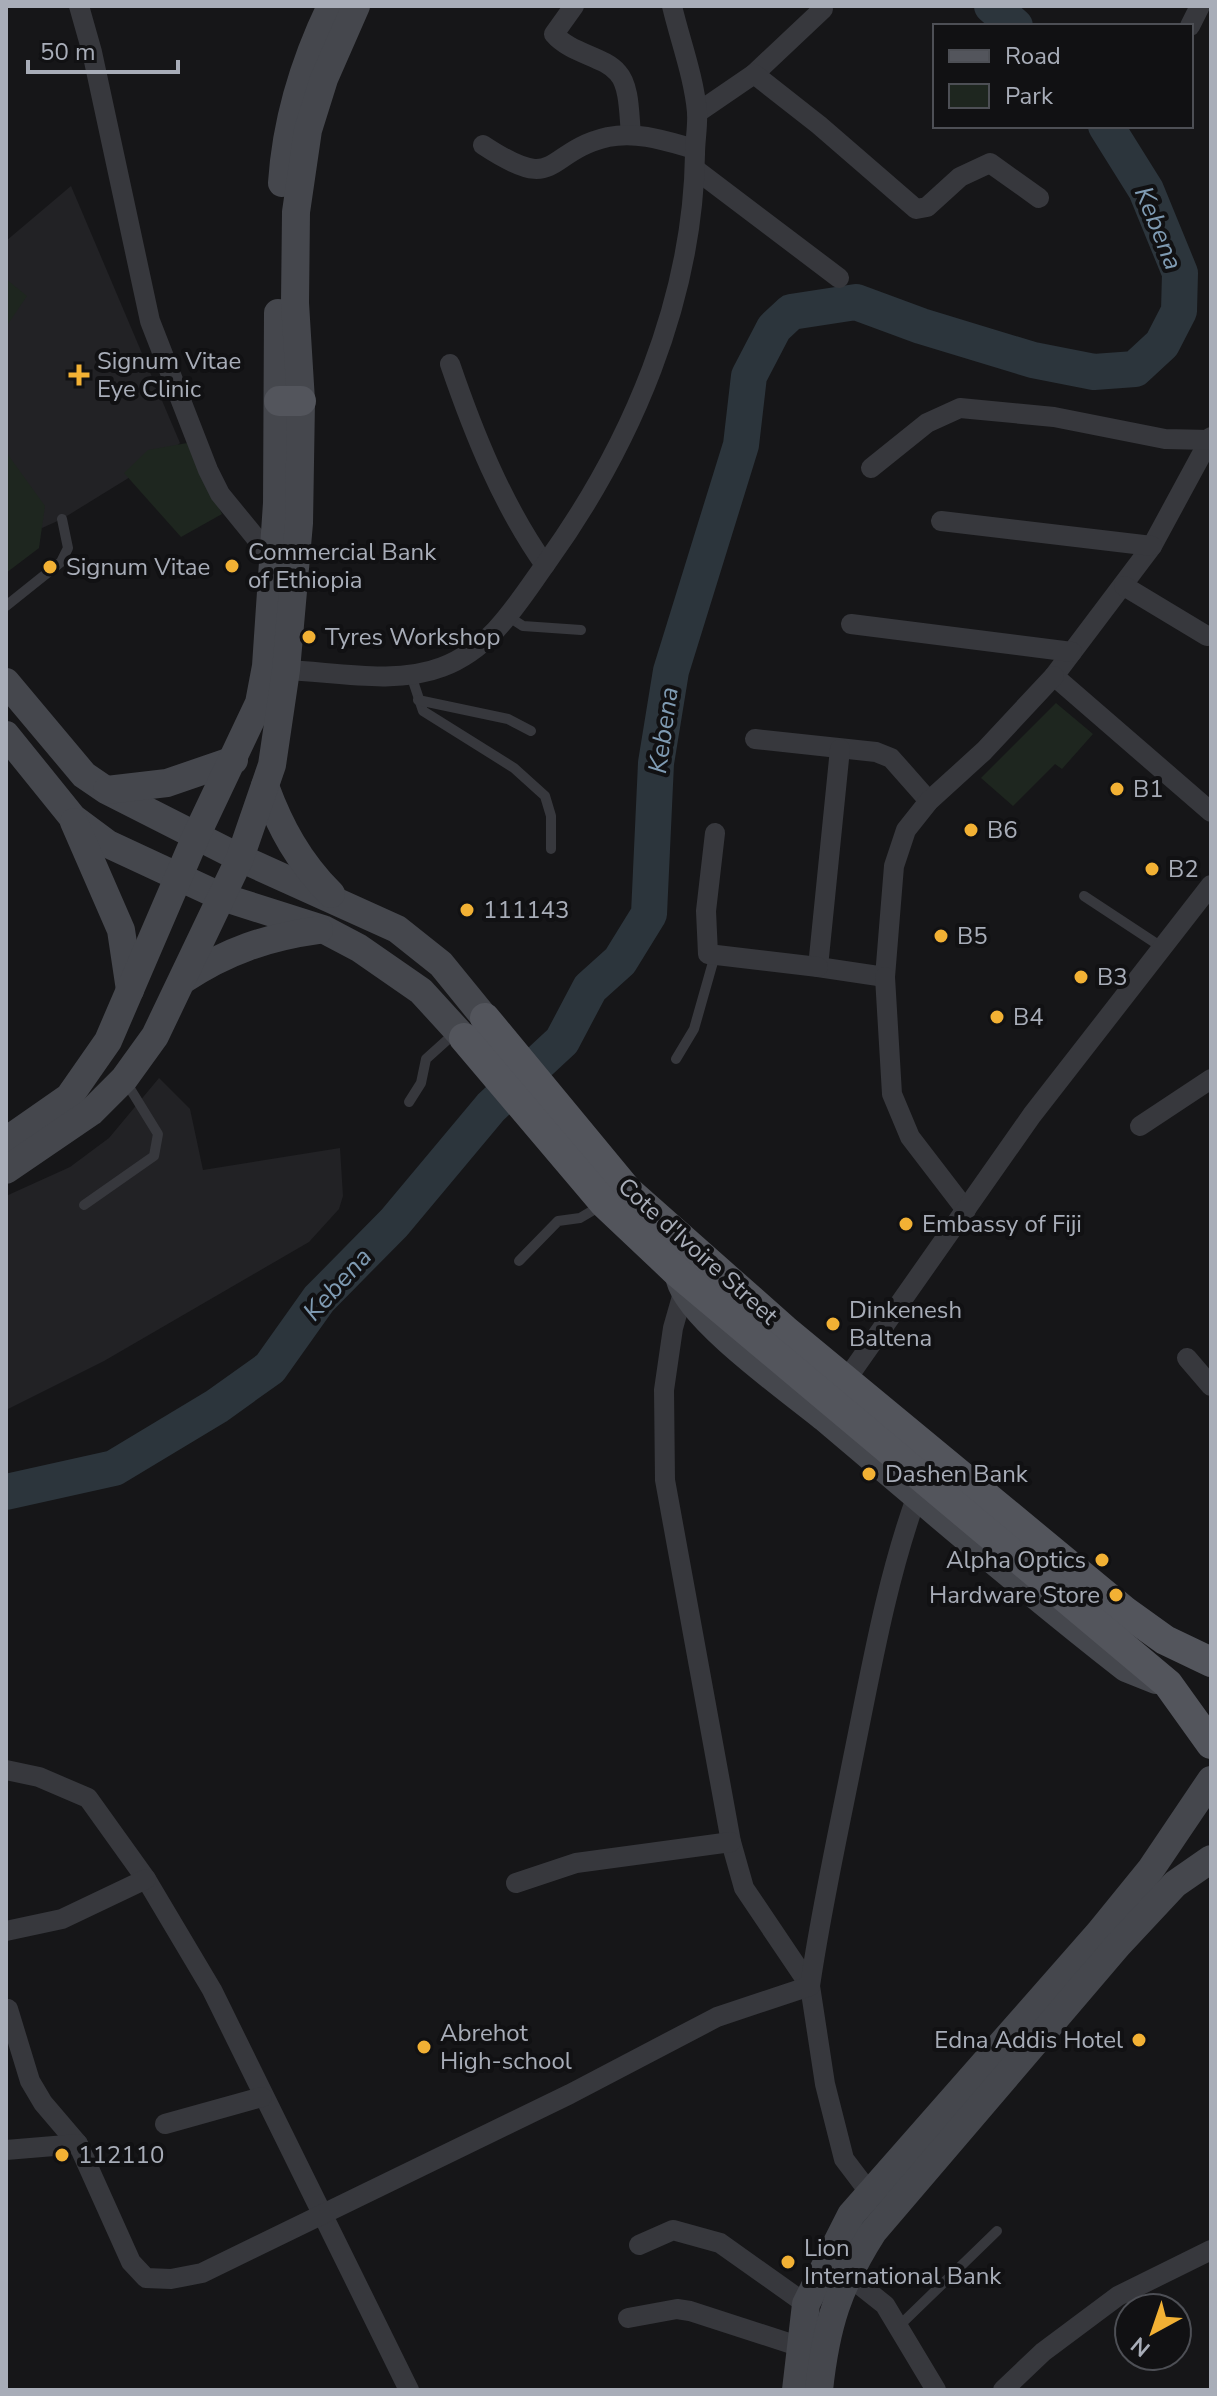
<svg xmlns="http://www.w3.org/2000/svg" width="1217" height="2396" viewBox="0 0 1217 2396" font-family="'Nunito Sans',sans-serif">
  <rect width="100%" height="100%" fill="#161618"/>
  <g fill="#222225">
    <polygon points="71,186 180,443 169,453 62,519 42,528 6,476 6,241"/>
    <polygon points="159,1078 190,1109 203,1170 340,1148 343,1196 339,1209 309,1242 104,1361 6,1410 6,1196 70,1167 109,1138"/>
  </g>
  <g fill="#1e261f">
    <polygon points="6,279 27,296 6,327"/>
    <polygon points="187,443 222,514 181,537 124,473 148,450"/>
    <polygon points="6,452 45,506 39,548 6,573"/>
    <polygon points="1056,703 1093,734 1062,769 1055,764 1013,806 981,778"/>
  </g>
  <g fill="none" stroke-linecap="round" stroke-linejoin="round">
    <g stroke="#2c353c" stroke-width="36">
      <polyline points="992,6 1015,26"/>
      <polyline points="6,1492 114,1468 217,1406 270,1368 319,1299 394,1223 491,1107 562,1041 590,988 620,961 649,914 656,763 671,671 741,445 749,376 774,328 791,312 856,302 921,326 1033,360 1094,372 1135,369 1162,344 1179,311 1180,273 1146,190 1106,126"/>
    </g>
    <g stroke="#37383d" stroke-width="10">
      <polyline points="6,606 61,562 68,548 62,519"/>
      <polyline points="509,617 523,626 581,630"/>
      <polyline points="411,675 423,711 514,768 545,796 551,816 551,849"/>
      <polyline points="418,700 508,719 531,731"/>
      <polyline points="1084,896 1163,948"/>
      <polyline points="676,1059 694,1029 715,955"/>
      <polyline points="409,1102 421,1083 426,1059 456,1032"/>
      <polyline points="84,1205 154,1156 158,1134 126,1082"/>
      <polyline points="519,1261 558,1221 580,1218 602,1205"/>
      <polyline points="898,2327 997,2231"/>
    </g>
    <g stroke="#37383d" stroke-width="20">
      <polyline points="79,6 92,52 150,321 208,470 220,494 273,559"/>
      <path d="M574,6L554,34C571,54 604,56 618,73C630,86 629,116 631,134"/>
      <polyline points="1190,26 1200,6"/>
      <polyline points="754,74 823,9"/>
      <polyline points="697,113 754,74 819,125 916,209 927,207 960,177 990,163 1039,198"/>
      <path d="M483,145C560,196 543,152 608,137C638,131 666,141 695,149"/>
      <polyline points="695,169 839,278"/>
      <path d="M450,364C474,434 502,504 545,565"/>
      <polyline points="1211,437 1152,546 1054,676 1211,812"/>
      <polyline points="871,468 927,423 960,408 1054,417 1165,439 1209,440"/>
      <polyline points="941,521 1152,546"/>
      <polyline points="1124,586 1207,636"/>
      <polyline points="851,624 1072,652"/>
      <path d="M286,670C335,672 396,685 442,667C492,648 517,604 547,562C631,445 693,301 695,154C695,140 698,126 697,112C694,77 680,40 672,6"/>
      <polyline points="755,739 876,752 891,758 929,801"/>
      <polyline points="840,749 818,967 885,977 894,866 906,830 929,801 984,751 1054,676"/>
      <polyline points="715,833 706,911 708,954 818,967"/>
      <polyline points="885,977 892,1094 910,1137 966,1210"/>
      <polyline points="1140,1126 1211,1079"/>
      <polyline points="683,1293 673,1328 664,1390 665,1480 731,1842 744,1888 810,1986 825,2084 844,2159 869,2192"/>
      <polyline points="1187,1358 1211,1386"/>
      <polyline points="846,1380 1032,1115 1211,885"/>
      <polyline points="6,1770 39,1777 88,1798 146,1879 212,1990 409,2390"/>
      <polyline points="516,1883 576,1863 731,1842"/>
      <polyline points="6,1931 62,1919 146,1879"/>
      <path d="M8,2009L30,2081L43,2103L78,2144L131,2262L146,2278L171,2279L202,2273L570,2094L717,2017L810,1986C821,1910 838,1834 853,1758C871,1670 886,1582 916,1498"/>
      <polyline points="165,2124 262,2097"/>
      <polyline points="6,2150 78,2144"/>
      <polyline points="639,2245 673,2230 720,2243 806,2304"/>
      <polyline points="846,2274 885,2305 936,2390"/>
      <polyline points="628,2318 677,2309 690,2311 801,2347"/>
      <polyline points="1003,2390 1043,2352 1118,2296 1211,2250"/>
    </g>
    <g stroke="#45474d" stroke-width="28">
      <path d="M282,183C286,121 304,62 331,6"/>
      <polyline points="6,682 84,775 106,790 240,858 397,929 441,964 485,1018"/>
      <polyline points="6,735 73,818 108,844 222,897 323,929 359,948 421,991 464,1038"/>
      <path d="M265,786C280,827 299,862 331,894"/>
      <polyline points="107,790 167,783 234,760"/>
      <polyline points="74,822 121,930 130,990"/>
      <path d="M183,980C226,951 268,937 319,930"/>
      <polyline points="6,1141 69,1097 108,1041 197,834 259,703 266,666 277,503 278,313"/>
      <polyline points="6,1170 91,1112 124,1079 155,1036 240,858 272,765 286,670 299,523 301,401 295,303 296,212 308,130 324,79 356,6"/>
      <path d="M680,1280C690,1319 793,1392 827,1420C926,1504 1024,1588 1126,1668L1156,1680"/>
      <polyline points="796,2390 806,2304 851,2215 1099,1933 1151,1869 1211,1780"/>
      <path d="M819,2390C826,2325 838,2287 873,2232L1118,1945L1175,1884L1211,1859"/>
    </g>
    <g stroke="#53555c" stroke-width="30">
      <polyline points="279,401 301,401"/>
      <polyline points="485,1018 628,1191 785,1330 1126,1612 1165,1640 1211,1662"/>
      <polyline points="464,1038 604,1203 678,1273 1168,1684 1211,1744"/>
    </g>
  </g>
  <g fill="#f2b134" stroke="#111113" stroke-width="3">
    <path d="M75 363h8v8h8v8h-8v8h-8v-8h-8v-8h8z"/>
    <circle cx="232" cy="566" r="8"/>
    <circle cx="50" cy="567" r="8"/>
    <circle cx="309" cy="637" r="8"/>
    <circle cx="1117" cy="789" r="8"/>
    <circle cx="971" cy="830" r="8"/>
    <circle cx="1152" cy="869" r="8"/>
    <circle cx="467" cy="910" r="8"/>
    <circle cx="941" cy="936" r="8"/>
    <circle cx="1081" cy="977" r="8"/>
    <circle cx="997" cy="1017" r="8"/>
    <circle cx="906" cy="1224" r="8"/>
    <circle cx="833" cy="1324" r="8"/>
    <circle cx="869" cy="1474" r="8"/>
    <circle cx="1102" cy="1560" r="8"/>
    <circle cx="1116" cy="1595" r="8"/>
    <circle cx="1139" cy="2040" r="8"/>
    <circle cx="424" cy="2047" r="8"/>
    <circle cx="62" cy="2155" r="8"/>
    <circle cx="788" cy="2262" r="8"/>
  </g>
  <g text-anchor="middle" stroke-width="8" stroke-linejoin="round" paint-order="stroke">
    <g font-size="24" fill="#a8adb8" stroke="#111113" text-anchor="start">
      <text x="97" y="369">Signum Vitae<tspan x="97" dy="28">Eye Clinic</tspan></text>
      <text x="248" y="560">Commercial Bank<tspan x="248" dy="28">of Ethiopia</tspan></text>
      <text x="66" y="575">Signum Vitae</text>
      <text x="325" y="645">Tyres Workshop</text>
      <text x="1133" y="797">B1</text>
      <text x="987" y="838">B6</text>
      <text x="1168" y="877">B2</text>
      <text x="483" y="918">111143</text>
      <text x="957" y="944">B5</text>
      <text x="1097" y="985">B3</text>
      <text x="1013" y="1025">B4</text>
      <text x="922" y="1232">Embassy of Fiji</text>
      <text x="849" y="1318">Dinkenesh<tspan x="849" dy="28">Baltena</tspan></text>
      <text x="885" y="1482">Dashen Bank</text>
      <text x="1086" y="1568" text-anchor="end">Alpha Optics</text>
      <text x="1100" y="1603" text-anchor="end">Hardware Store</text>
      <text x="440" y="2041">Abrehot<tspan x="440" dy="28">High-school</tspan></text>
      <text x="1123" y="2048" text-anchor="end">Edna Addis Hotel</text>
      <text x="78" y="2163">112110</text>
      <text x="804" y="2256">Lion<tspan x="804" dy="28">International Bank</tspan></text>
    </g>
    <g font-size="24" fill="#a8adb8" stroke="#111113">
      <text transform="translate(698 1251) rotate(42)" y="8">Cote d'Ivoire Street</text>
    </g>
    <g font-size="26" font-style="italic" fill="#7f9bb3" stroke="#111113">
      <text transform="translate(1159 228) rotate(68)" y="9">Kebena</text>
      <text transform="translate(663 730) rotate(-82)" y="9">Kebena</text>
      <text transform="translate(337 1284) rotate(-48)" y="9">Kebena</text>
    </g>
  </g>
  <rect width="1217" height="2396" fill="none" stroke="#a8adb8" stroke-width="16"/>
  <rect x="933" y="24" width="260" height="104" fill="#111113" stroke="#4d4f55" stroke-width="2"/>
  <rect x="949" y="50" width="40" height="12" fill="#53555c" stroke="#4d4f55" stroke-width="2"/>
  <text x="1005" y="64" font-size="24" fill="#a8adb8">Road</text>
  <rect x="949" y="84" width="40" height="24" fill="#1e261f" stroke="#4d4f55" stroke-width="2"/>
  <text x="1005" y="104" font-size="24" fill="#a8adb8">Park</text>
  <g transform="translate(1153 2332) rotate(220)"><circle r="38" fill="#111113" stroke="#4d4f55" stroke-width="2"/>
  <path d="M0-6L14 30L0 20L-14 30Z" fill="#f2b134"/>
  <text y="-12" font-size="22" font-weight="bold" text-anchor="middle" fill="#a8adb8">N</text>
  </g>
  <path d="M28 60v12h150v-12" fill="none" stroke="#a8adb8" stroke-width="4"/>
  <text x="40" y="60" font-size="24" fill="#a8adb8" stroke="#111113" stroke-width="6" paint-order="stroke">50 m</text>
</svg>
